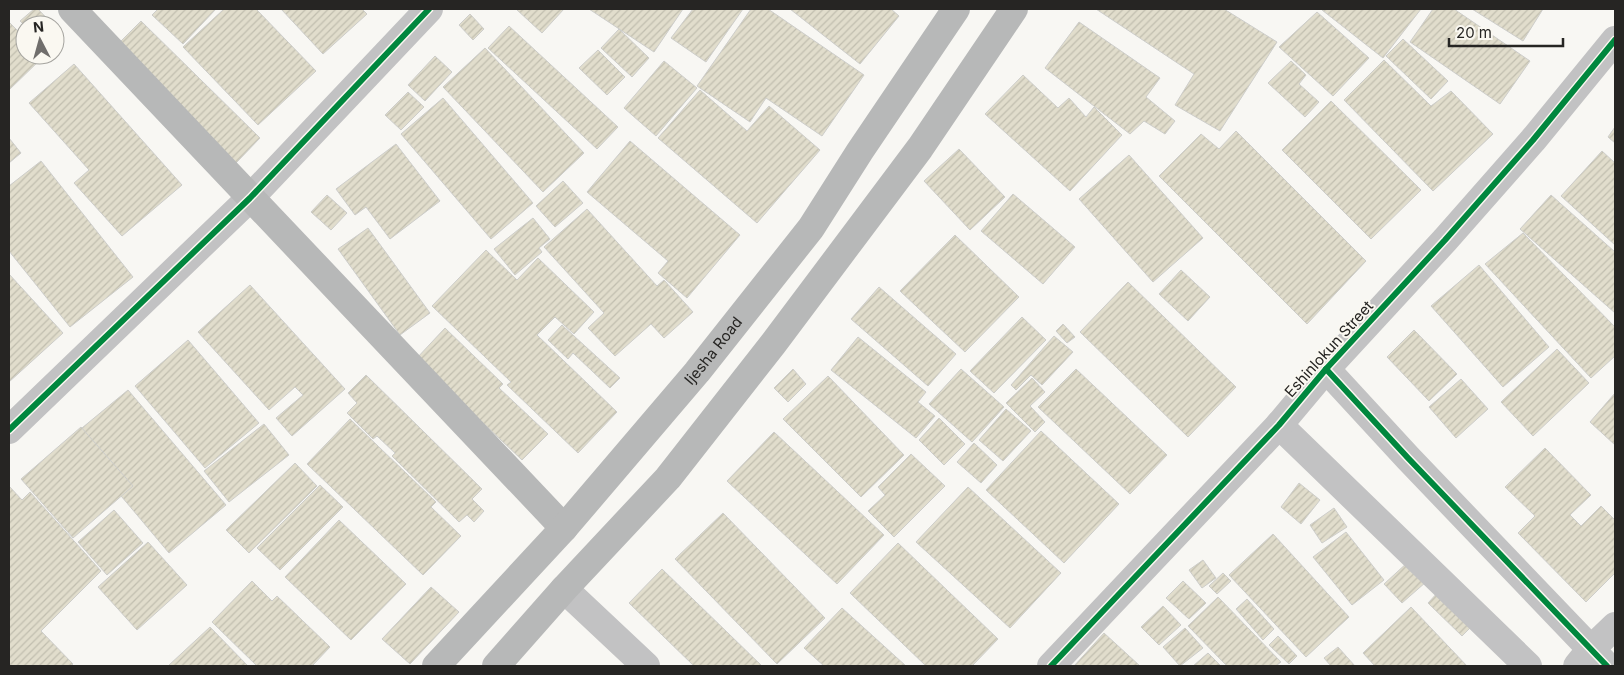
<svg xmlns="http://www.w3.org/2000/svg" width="1624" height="675" viewBox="0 0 1624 675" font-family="Inter,sans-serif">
  <defs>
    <pattern id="building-hatch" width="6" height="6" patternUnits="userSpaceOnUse" patternTransform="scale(1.25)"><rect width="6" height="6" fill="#e1ddcc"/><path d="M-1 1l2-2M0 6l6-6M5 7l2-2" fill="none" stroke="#c1beaf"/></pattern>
  </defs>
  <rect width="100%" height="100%" fill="#f8f7f3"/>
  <g fill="url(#building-hatch)" stroke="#cdcdca">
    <polygon points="34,9 38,9 53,25 25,25 25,26 20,21"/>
    <polygon points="158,9 216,9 183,44 152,15"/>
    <polygon points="224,9 256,9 316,71 258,125 183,47"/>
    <polygon points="281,9 362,9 367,14 323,54"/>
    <polygon points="516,9 564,9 542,33"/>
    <polygon points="589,9 683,9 654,52"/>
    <polygon points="693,9 743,9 706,62 671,38"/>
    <polygon points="751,9 768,9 864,75 822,136 766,98 750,122 697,86"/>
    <polygon points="790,9 891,9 899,16 860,64"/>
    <polygon points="1096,9 1224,9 1277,42 1220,131 1175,105 1194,74"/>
    <polygon points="1323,9 1421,9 1383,58 1322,10"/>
    <polygon points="1433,9 1454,9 1530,61 1500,104 1410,42"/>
    <polygon points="1472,9 1543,9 1523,41"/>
    <polygon points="1317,12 1369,58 1333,96 1279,47"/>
    <polygon points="470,14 484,29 473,40 459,25"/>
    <polygon points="141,21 260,138 235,164 115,47"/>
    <polygon points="9,22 25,38 25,55 41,55 43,57 9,90"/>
    <polygon points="1079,22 1160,78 1146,97 1175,121 1165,134 1144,121 1130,134 1045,68"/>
    <polygon points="509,26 618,127 597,149 488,48"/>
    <polygon points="619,29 649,58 632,77 601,48"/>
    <polygon points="1403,39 1448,81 1431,99 1386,56"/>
    <polygon points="485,48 584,153 543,192 443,87"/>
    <polygon points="598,50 625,77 607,95 579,68"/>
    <polygon points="435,56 452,72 425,101 408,85"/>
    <polygon points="1384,60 1431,106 1451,91 1493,134 1433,191 1344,100"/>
    <polygon points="664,61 697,88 656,136 624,108"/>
    <polygon points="1291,61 1306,75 1299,84 1319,102 1305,117 1268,83"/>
    <polygon points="74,64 182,185 122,236 74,183 89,170 29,103"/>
    <polygon points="1023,75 1058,108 1069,98 1086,117 1094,107 1122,135 1070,191 985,114"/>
    <polygon points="700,90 747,131 769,106 820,150 757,223 658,138"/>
    <polygon points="408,92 424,107 401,130 385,115"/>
    <polygon points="443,98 533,203 491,239 401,134"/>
    <polygon points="1331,101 1421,190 1371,239 1282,150"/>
    <polygon points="1615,127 1615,143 1608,137"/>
    <polygon points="1236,131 1366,261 1307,324 1159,176 1201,134 1219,149"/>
    <polygon points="9,138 21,153 9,163"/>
    <polygon points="630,141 740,235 687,298 658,273 668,261 587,192"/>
    <polygon points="396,144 440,201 390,239 366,207 355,215 336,189"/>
    <polygon points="959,149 1005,197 970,230 924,181"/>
    <polygon points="1602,151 1615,163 1615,245 1561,196"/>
    <polygon points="1129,155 1203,238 1153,282 1079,199"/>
    <polygon points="41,161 133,277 70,327 9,251 9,186"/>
    <polygon points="563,181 583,203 555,227 536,206"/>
    <polygon points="1013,194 1075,247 1043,284 981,231"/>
    <polygon points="327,195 347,213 331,230 311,212"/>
    <polygon points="1551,195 1615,252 1615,313 1520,229"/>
    <polygon points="587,209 657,286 664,280 693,312 664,338 651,324 615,356 588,328 604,313 544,247"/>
    <polygon points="533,218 550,239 539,248 542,252 515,275 494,249"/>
    <polygon points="368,228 430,313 400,335 338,249"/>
    <polygon points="1523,233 1615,327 1615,356 1591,378 1485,264"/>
    <polygon points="955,235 1019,297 965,352 900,291"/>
    <polygon points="486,250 517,280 538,258 594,312 574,334 555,317 537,335 617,412 578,453 507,385 511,382 432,306"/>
    <polygon points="1479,265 1549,347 1503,387 1431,306"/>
    <polygon points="1181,270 1210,297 1188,321 1159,294"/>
    <polygon points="9,274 63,333 9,382"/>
    <polygon points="1128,282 1236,387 1188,437 1080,332"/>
    <polygon points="250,285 345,389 292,436 276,418 303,395 295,387 269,410 198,332"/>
    <polygon points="879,287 956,354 928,386 851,319"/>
    <polygon points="1022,317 1046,340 994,393 970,371"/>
    <polygon points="1063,324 1075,337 1067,343 1056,331"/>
    <polygon points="562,325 620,378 610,388 573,353 568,359 548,340"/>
    <polygon points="445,328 503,384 499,388 548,434 522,460 416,359"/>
    <polygon points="1414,330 1457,374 1429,401 1387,357"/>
    <polygon points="1054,336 1073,352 1042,385 1031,375 1016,390 1011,385"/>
    <polygon points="858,337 926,392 918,402 935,416 916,438 831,370"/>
    <polygon points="188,340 259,423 205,468 135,386"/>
    <polygon points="1557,349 1589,383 1533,436 1501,402"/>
    <polygon points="793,369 806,384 788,402 774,388"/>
    <polygon points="961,369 1004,407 972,442 929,404"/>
    <polygon points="1076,369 1167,455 1130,494 1038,407"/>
    <polygon points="366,375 482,489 472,499 484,511 474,522 467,515 459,522 392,456 395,453 377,436 373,439 347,413 357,403 348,393"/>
    <polygon points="828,376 904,455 861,497 783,419"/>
    <polygon points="1032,378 1045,392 1030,406 1045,422 1035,432 1006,403"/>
    <polygon points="1461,379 1488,409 1456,438 1429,407"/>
    <polygon points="128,390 226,505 169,553 95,465 89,470 65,442"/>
    <polygon points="1615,393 1615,445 1590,422"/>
    <polygon points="1006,409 1031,431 1003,461 979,440"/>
    <polygon points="939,418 965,444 944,465 919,440"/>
    <polygon points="350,419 436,502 431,507 461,536 423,575 307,464"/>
    <polygon points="264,424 289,455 229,502 204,471"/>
    <polygon points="81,427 133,486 73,538 21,479"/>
    <polygon points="1041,431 1119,504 1064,563 986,490"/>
    <polygon points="774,432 884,535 837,584 727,481"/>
    <polygon points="974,443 997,465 981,483 957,462"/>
    <polygon points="1545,448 1591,495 1570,515 1581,526 1601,506 1615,520 1615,573 1586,602 1518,533 1535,516 1505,487"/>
    <polygon points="911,454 945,486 894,537 868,511 885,495 878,487"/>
    <polygon points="295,463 317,486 249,553 226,530"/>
    <polygon points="1299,483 1320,500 1301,524 1281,507"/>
    <polygon points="320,485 343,507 280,570 257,548"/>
    <polygon points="9,486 22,500 30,492 101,571 41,631 73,664 71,666 9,666"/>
    <polygon points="968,487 1061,573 1010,628 916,542"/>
    <polygon points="1334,508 1347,527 1322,543 1310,525"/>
    <polygon points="114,510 143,543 107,575 78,542"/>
    <polygon points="723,513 825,618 777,664 675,559"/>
    <polygon points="339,520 406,584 351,640 285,577"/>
    <polygon points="1346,532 1384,580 1352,605 1313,557"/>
    <polygon points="1273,534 1349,617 1306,657 1229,575"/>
    <polygon points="148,542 187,585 137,630 98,587"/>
    <polygon points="898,543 998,639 972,666 926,666 850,593"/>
    <polygon points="1203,560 1216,578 1202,588 1189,570"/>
    <polygon points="1408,562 1426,582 1402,603 1384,584"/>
    <polygon points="662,569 762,666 694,666 629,603"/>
    <polygon points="1223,573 1231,581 1217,594 1209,586"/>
    <polygon points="252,581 272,601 277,596 330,647 312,666 257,666 212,622"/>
    <polygon points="1183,581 1206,603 1189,619 1166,598"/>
    <polygon points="431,587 459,612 410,664 382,639"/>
    <polygon points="1440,590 1474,624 1462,636 1428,603"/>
    <polygon points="1218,597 1281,662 1276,666 1227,666 1188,626"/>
    <polygon points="1247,599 1274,629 1263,640 1236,609"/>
    <polygon points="1163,606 1181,625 1159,645 1141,627"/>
    <polygon points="1411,607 1467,666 1375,666 1363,653"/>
    <polygon points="842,608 906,666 824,666 804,648"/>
    <polygon points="210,627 248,666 168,666"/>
    <polygon points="1185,628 1203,648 1180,666 1163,647"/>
    <polygon points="1104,633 1140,666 1074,666"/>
    <polygon points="1278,636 1297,656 1289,664 1269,645"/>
    <polygon points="1338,647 1355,666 1331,666 1324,658"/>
    <polygon points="1208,653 1221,666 1193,666"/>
  </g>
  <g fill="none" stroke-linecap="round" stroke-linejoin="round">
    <g stroke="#c2c2c3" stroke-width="28">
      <polyline points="1326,369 1408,458 1607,666"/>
      <polyline points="1279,425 1528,666"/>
      <polyline points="9,430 250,198 429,9"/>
      <polyline points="564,589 646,666"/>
      <polyline points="1051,666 1279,425 1326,369 1445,240 1533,140 1615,40"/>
      <polyline points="1577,666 1590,650 1615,626"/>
    </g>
    <g stroke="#b7b8b8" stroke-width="28">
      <polyline points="72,9 564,528"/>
      <path id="s1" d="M436,666L564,528L697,372L811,228L860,151L956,9"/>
      <polyline points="496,666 564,589 668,478 773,344 920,148 1014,9"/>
    </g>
    <g stroke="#faf8f1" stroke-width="9">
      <g id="cycleway">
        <polyline points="1326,369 1408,458 1607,666"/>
        <polyline points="9,430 250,198 429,9"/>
        <polyline points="1051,666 1279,425 1326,369 1445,240 1533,140 1615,40"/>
      </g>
    </g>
    <use href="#cycleway" stroke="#00873e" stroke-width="6"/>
  </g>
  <g text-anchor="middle" stroke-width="4" stroke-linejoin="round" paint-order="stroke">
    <g font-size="15" fill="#262523" stroke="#faf8f1">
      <text transform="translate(1329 349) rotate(-48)" y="5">Eshinlokun Street</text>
      <text dy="5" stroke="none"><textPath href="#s1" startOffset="420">Ijesha Road</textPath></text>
    </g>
  </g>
  <rect width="1624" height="675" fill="none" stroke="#262523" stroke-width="20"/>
  <g transform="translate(40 40) rotate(354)"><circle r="24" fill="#faf8f1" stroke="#a5a49f"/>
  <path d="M0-4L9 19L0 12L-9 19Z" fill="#706e6c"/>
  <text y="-8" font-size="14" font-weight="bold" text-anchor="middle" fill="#262523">N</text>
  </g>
  <path d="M1449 38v8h114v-8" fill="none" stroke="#262523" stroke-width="2.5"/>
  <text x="1456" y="38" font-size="15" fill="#262523" stroke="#faf8f1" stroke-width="4" paint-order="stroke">20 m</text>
</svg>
